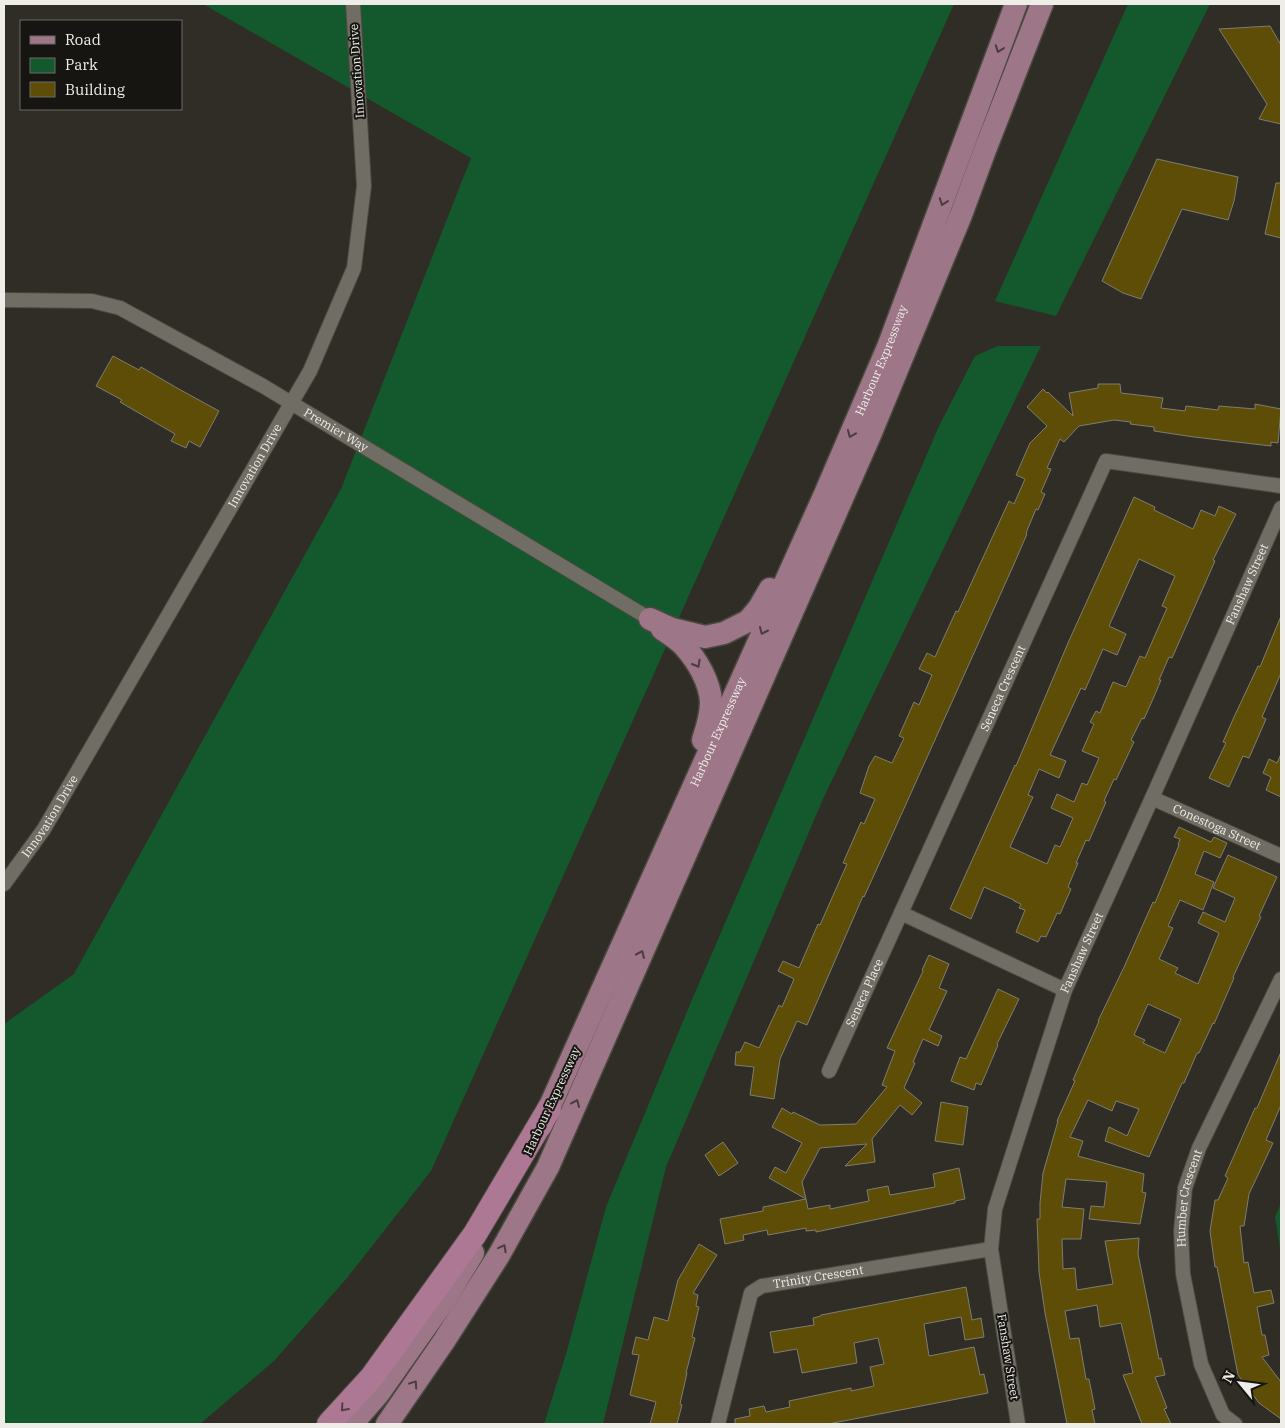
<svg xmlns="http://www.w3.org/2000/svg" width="1285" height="1428" viewBox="0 0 1285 1428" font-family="'IBM Plex Serif',serif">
  <rect width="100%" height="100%" fill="#2f2d25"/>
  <g fill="#13592d">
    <polygon points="203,4 954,4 431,1171 347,1278 274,1361 200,1424 4,1424 4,1024 74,974 341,489 471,158"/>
    <polygon points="1128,4 1210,4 1056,316 995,301"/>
    <polygon points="998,346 1041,346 823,799 666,1167 603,1424 544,1424 566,1354 606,1207 691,1002 939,426 975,356"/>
    <polygon points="1281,1203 1281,1255 1275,1217"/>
  </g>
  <g fill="#5e4d07" stroke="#7f7c72" fill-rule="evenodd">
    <polygon points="1270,26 1281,45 1281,124 1259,119 1267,104 1219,29"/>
    <polygon points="1157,159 1238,177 1234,201 1228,220 1182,209 1141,299 1123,293 1102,281"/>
    <polygon points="1276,183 1281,183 1281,238 1265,234"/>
    <polygon points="113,356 139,370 141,367 177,388 219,411 200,447 189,441 186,448 171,441 175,434 120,402 122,400 96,386"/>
    <polygon points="1098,384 1120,384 1121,393 1163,398 1161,408 1185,411 1186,406 1218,410 1219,406 1255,409 1255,404 1281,409 1278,443 1271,442 1271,446 1194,437 1154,431 1154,427 1130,424 1131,422 1114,420 1079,426 1064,442 1060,439 1047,468 1051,469 1041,492 1045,494 1038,510 1036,509 1026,533 1027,534 1014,564 893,833 864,897 863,896 807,1025 797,1021 780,1059 774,1099 750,1095 754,1067 735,1065 736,1052 740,1052 745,1042 759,1048 779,1005 782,1007 794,979 778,971 783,961 799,968 818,924 820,925 847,864 843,863 861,822 864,824 875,799 860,793 869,766 875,756 892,763 904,738 899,736 914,702 919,705 932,675 919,669 927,653 935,657 956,611 958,612 1009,501 1014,504 1025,479 1016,475 1030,443 1047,426 1027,407 1043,389 1047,393 1048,392 1073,416 1069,393 1098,388"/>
    <path d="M1134,497L1155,507L1154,510L1193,529L1201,510L1215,516L1219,506L1236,514L1213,560L1215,561L1172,658L1169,657L1159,680H1161L1153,699L1144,719L1142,718L1131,740L1134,742L1116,780L1114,779L1104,801L1106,802L1089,841L1086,840L1076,863H1078L1068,887L1071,889L1060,914L1057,913L1046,937L1041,936L1038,942L1016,932L1025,910L1019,908L1021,904L1014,901V900L984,887L971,919L950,909L1015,765L1016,766L1068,643ZM1139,559L1175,576L1162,606L1167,608L1145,658L1140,656L1126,687L1113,682L1100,713L1096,711L1090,722L1094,724L1082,751L1099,758L1087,785L1082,783L1074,802L1057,794L1051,808L1073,818L1060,847L1055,845L1047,864L1010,847L1033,797L1028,795L1039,769L1059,778L1066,761L1050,755L1081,688L1085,690L1103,649L1117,655L1126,634L1109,626Z"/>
    <polygon points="1281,616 1281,673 1262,717 1266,719 1249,758 1243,756 1229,787 1209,778 1226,743 1223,742 1234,717 1258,666 1260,667"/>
    <polygon points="1281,754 1281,797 1266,790 1271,777 1263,773 1269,759 1277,763"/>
    <path d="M1179,827L1211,842L1214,837L1227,843L1220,858L1204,851L1195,874L1214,882L1203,910L1180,900L1168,926L1173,928L1159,959L1178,968L1175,973L1198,984L1219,933L1198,923L1203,912L1225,922L1235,898L1213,888L1228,855L1277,877L1259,916L1261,917L1233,977L1234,978L1214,1024L1213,1023L1199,1053H1197L1184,1083H1182L1149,1157L1105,1141L1109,1127L1127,1136L1139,1109L1116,1101L1112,1111L1088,1100L1070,1137L1083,1141L1078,1156L1144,1174L1142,1192L1146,1193L1140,1224L1089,1219L1091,1206L1104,1207L1107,1182L1066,1179L1062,1207L1084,1209L1081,1239H1062L1063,1269L1075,1268L1077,1290L1113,1284L1105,1241L1139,1238L1138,1254L1159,1359L1161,1358L1165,1375L1155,1377L1167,1408L1164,1409L1171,1424H1142L1123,1375L1133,1373L1121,1323L1100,1327L1097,1305L1065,1311L1070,1339L1079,1338L1086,1379H1089L1095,1409L1092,1410L1095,1424H1067L1045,1313L1039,1272L1037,1219H1040V1203L1043,1173L1058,1121H1057L1075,1081L1073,1080L1099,1021H1098L1125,965L1153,902L1155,903L1179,845H1178L1180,839L1174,837ZM1148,1004L1181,1019L1165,1053L1143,1043L1145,1040L1134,1035Z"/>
    <polygon points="929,955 949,964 939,988 947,991 929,1030 942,1036 938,1046 923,1039 913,1062 915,1063 904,1088 922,1103 912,1115 900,1105 872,1139 875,1162 845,1166 867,1144 820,1148 802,1182 806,1199 769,1178 775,1167 786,1173 802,1143 772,1127 782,1108 792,1114 793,1112 820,1125 856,1124 887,1087 882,1085 895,1051 887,1048 923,971 922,970"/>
    <polygon points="998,989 1019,999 997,1044 998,1045 981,1085 976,1083 974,1090 951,1081 960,1057 966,1059"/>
    <polygon points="1281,1052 1281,1105 1266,1140 1273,1143 1249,1194 1244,1226 1240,1226 1244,1263 1248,1262 1254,1293 1271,1290 1274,1303 1257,1307 1262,1335 1265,1335 1269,1355 1262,1357 1281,1382 1281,1419 1259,1403 1238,1375 1217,1267 1215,1267 1210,1231 1215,1200 1218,1200 1228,1178 1225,1176 1255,1108 1257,1108"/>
    <polygon points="941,1102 968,1107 963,1145 935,1141"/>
    <polygon points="723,1142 738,1163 719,1176 705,1155"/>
    <polygon points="959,1168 965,1199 955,1201 955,1203 816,1232 816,1230 806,1231 806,1228 768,1235 767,1230 743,1235 744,1240 725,1244 720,1219 763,1211 763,1207 806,1199 808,1209 830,1205 830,1209 869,1201 867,1190 888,1186 890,1195 935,1187 933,1174"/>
    <polygon points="699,1244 717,1255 693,1293 698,1295 696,1306 699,1307 692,1337 695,1338 686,1373 687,1373 680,1404 682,1405 677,1424 650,1424 656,1402 630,1395 639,1355 632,1354 636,1337 648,1340 654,1317 668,1321 678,1280"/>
    <polygon points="966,1287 972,1320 981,1318 984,1337 965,1340 961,1317 924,1324 929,1356 974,1347 980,1375 984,1374 988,1393 828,1424 735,1424 735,1419 750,1416 749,1409 764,1406 766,1412 790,1407 789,1401 851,1388 851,1391 874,1386 870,1367 884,1364 878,1338 854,1343 857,1363 802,1373 797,1349 774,1353 770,1332 814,1325 813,1318 821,1316 821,1315"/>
  </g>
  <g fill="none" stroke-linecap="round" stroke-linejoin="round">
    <g stroke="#4b4942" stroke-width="16">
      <g id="minor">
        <path id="s1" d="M4,300L92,301L120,308L263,386L650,619"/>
        <path id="s2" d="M1152,798L1281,856"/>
        <path id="s3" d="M4,884L44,829L310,371L354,268L364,186L353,4"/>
        <path id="s4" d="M1065,990L901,913L1106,461L1281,486"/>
        <path id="s5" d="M829,1071L901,913"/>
        <path id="s6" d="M718,1424L751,1293L762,1286L991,1249"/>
        <path id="s7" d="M1018,1424L991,1249L995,1209L1065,990L1152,798L1281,508"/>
        <path id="s8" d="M1235,1424L1223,1415L1201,1364L1183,1274L1181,1231L1185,1188L1199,1148L1281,979"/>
      </g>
    </g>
    <g stroke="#4b4942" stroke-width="25">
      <g id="primary">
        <polyline points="650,619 672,629 705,637 724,633 748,621 759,608 770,589"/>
        <path d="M662,629C669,634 678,639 684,646C697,660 710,682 711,702C711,715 707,728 703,740"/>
        <path id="s9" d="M541,1126L825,494L888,347L1016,4"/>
        <polyline points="352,1424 379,1393 444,1301 473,1253"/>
        <polyline points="387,1424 444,1341 499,1255 548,1167 870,435 961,215 985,150 1042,4"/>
      </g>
    </g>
    <g stroke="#4b4942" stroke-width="26">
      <polyline id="trunk" points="329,1424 372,1377 475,1234 549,1109"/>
    </g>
    <use href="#minor" stroke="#706e64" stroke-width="14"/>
    <use href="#primary" stroke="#9d7687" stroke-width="22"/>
    <use href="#trunk" stroke="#ac7893" stroke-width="24"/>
  </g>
  <defs><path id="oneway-chevron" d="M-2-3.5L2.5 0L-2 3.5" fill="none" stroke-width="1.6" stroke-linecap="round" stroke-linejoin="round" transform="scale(1.25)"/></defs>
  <g stroke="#4c3c40">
    <use href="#oneway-chevron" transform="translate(999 49) rotate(110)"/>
    <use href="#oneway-chevron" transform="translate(943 202) rotate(110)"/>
    <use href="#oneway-chevron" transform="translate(851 434) rotate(113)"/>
    <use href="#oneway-chevron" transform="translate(763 631) rotate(114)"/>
    <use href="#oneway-chevron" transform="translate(697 664) rotate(60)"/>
    <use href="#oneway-chevron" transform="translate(641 954) rotate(-66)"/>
    <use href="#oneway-chevron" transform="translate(576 1103) rotate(-66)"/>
    <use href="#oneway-chevron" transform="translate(503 1248) rotate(-61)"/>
    <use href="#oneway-chevron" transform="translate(414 1384) rotate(-56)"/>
  </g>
  <use stroke="#523d45" href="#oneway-chevron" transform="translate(344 1408) rotate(132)"/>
  <g text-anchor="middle" stroke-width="4" stroke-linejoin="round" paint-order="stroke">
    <g font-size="12" fill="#efede8" stroke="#161511">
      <text transform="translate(357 71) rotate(-94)" y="4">Innovation Drive</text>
      <text dy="4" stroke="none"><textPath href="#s9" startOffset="838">Harbour Expressway</textPath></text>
      <text dy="4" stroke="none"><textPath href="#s1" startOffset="365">Premier Way</textPath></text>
      <text dy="4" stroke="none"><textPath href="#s3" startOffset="488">Innovation Drive</textPath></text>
      <text dy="4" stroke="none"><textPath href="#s7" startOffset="892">Fanshaw Street</textPath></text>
      <text dy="4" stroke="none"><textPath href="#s4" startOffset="428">Seneca Crescent</textPath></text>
      <text dy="4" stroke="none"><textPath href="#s9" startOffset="432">Harbour Expressway</textPath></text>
      <text dy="4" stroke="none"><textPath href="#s3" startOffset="82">Innovation Drive</textPath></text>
      <text dy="4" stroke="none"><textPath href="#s2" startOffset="71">Conestoga Street</textPath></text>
      <text dy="4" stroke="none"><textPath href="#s7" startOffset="488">Fanshaw Street</textPath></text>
      <text dy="4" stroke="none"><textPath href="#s5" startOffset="86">Seneca Place</textPath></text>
      <text transform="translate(552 1101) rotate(-65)" y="4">Harbour Expressway</text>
      <text dy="4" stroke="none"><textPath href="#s8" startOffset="239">Humber Crescent</textPath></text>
      <text dy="4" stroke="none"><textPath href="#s6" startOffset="205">Trinity Crescent</textPath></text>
      <text transform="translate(1008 1357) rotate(81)" y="4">Fanshaw Street</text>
    </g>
  </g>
  <rect width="1285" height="1428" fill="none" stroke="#efede8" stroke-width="10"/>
  <rect x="20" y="20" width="162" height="90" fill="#161511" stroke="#6d6b67"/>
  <rect x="30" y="36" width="25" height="8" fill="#9d7687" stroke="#6d6b67"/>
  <text x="65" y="45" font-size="15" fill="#efede8">Road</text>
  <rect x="30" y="58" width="25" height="15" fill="#13592d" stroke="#6d6b67"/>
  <text x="65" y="70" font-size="15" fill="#efede8">Park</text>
  <rect x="30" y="82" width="25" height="15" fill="#5e4d07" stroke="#6d6b67"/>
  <text x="65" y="95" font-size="15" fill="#efede8">Building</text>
  <g transform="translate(1240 1383) rotate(299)" stroke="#161511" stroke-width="4" paint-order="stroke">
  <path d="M0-4L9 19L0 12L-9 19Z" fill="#efede8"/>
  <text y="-8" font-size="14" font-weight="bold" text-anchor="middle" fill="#efede8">N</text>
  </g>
</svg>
